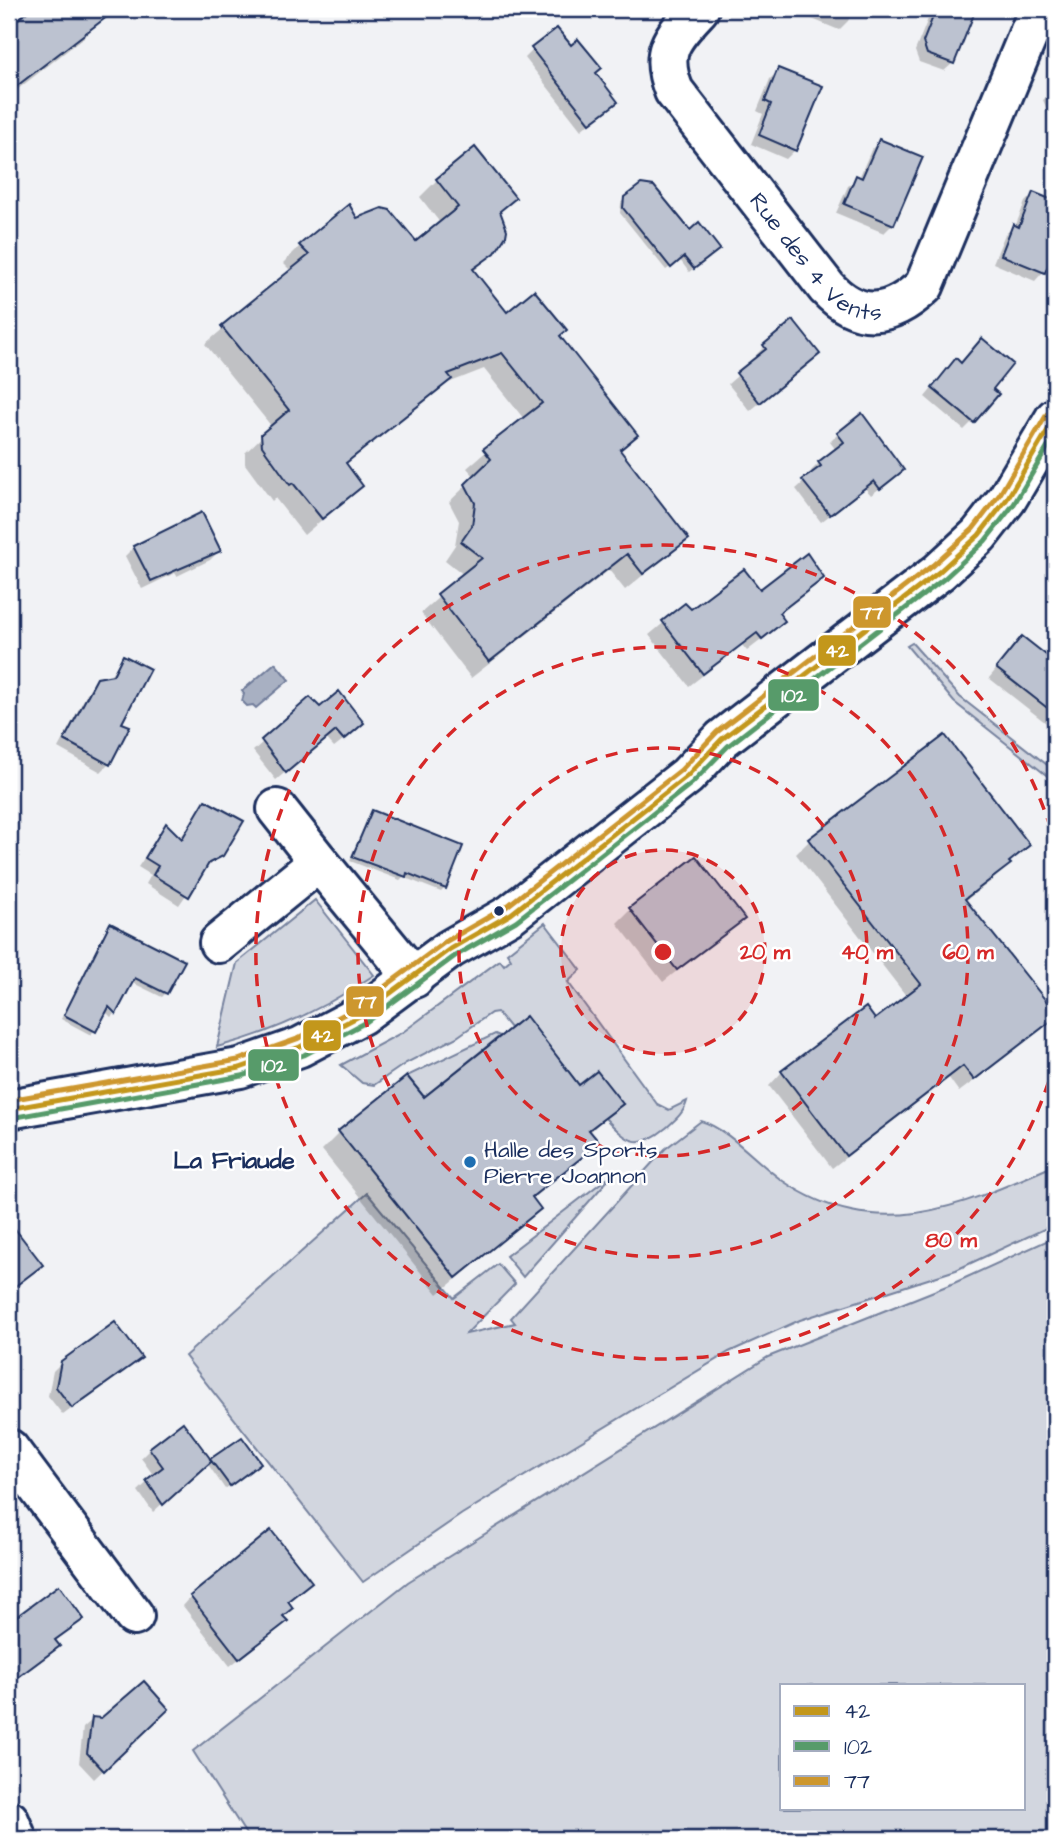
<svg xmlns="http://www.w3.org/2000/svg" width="1064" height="1848" viewBox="0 0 1064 1848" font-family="'Architects Daughter',sans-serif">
  <rect width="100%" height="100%" fill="#f1f2f5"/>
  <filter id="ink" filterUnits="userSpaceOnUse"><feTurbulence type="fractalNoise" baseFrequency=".0143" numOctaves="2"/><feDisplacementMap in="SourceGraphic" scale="14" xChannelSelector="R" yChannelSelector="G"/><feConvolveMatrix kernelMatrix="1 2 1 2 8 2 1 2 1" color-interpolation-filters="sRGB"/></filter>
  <g filter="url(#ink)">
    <g fill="#d2d6df" stroke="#76829e" stroke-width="2" fill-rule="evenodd">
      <polygon points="912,643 960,697 1055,771 1055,782 954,702 907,646"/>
      <path d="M315,900L374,975C324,1009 275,1032 217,1047L237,963Z"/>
      <path d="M545,923L581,970L568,982L657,1104L669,1110L687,1101C684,1113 675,1120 666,1128C638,1151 628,1142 605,1118L623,1104L579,1085L526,1017L510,1028L497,1012L491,1013L457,1037L406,1063L374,1085L362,1083L341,1065L403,1032L500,960L504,965L511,959L507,953Z"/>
      <polygon points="495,1034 500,1036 424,1097 407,1076"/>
      <path d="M701,1121C729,1129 758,1164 783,1181C877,1245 962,1206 1055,1165V1224L956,1270L800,1320L729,1352L462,1514L363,1582L185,1356L367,1193L454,1298L498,1264L515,1284L466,1334L515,1323L511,1318L665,1149Z"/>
      <polygon points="615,1172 523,1277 506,1256"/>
      <path d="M1055,1237V1839H249L193,1751L408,1582L768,1357L954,1283ZM1024,1685V1808H782V1685Z"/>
    </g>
    <polygon fill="#a8b0c2" stroke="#707c9a" stroke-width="2" points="275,663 289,680 256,708 253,705 247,706 242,701 244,694 242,691"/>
    <g fill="#0003">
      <polygon points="34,9 101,9 106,15 82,39 9,96 9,28"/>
      <polygon points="808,9 853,9 848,21 839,30 805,16"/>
      <polygon points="932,9 975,9 953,63 944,71 919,62 915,51"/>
      <polygon points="533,50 594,74 607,109 581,130 525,58"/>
      <polygon points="779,70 795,150 786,159 751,144 763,114 757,111 770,79"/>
      <polygon points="1055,90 1055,127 1043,100"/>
      <polygon points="879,141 893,224 884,233 836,213 848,186 859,178 871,150"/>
      <polygon points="437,180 514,197 499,212 494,252 473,272 507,314 558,337 636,435 619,452 687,539 625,590 609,570 471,678 421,613 464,575 445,560 455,545 459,521 449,502 475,477 467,468 524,419 484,369 443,385 345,465 361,486 304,535 275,498 272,501 245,464 245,453 272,427 205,344 291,271 283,263 300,246 356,220 416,243 441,224 420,197"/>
      <polygon points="1033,194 1055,203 1055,243 1043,272 1035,281 993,263 1005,234 1015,227 1025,202"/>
      <polygon points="625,198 690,233 714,253 689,272 680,260 666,270 620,213 621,203"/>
      <polygon points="765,346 818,354 750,411 728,384 758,358 756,355"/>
      <polygon points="948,369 991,389 973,421 964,430 925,397"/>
      <polygon points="838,434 893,478 871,495 865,488 821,522 796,489 813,474 811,471 819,463 836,450 830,442"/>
      <polygon points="134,547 219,551 210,560 177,576 175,573 142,589 125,556"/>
      <polygon points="822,577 778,615 783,621 769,634 747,651 742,645 689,686 649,635 685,605 690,611"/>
      <polygon points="1018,643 1028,643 1055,664 1055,730 989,678"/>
      <polygon points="123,657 109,764 101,772 58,748 90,688 98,680 109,677"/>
      <polygon points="310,700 353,732 334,747 326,738 276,780 253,751"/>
      <polygon points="205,802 222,855 204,869 179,905 146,884 151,875 138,867 166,826 179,840"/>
      <polygon points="372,812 445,888 441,892 403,877 400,880 350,861"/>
      <polygon points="809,841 1028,844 995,878 965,901 1055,1015 1042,1029 959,1092 949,1078 832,1168 769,1086 782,1072 874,1022 907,997 796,854"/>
      <polygon points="631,909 742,919 663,982 617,923"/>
      <polygon points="111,925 166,993 162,997 131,982 102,1002 114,1014 111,1017 105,1011 91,1035 61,1019"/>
      <polygon points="579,1087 620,1104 589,1133 597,1143 532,1199 539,1209 521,1226 438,1294 322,1150 339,1133 424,1099"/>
      <polygon points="139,1358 63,1415 48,1396 53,1371 62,1362"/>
      <polygon points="242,1439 255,1467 225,1489 207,1463 153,1512 138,1491 154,1476 141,1458 150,1449 210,1462"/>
      <polygon points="191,1597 286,1602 277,1629 230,1666 183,1606"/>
      <polygon points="82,1619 54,1642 58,1646 49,1654 9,1684 9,1638 28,1624"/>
      <polygon points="167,1709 94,1779 79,1763 83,1728 93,1719"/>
    </g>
    <g fill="#bcc2d0" stroke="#1b2f5e" stroke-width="2">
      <polygon points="31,9 117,9 9,92 9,26"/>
      <polygon points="936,9 976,9 954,64 927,54 923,42"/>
      <polygon points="557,28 571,45 578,39 602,68 596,73 618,102 590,123 531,48"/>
      <polygon points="778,68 823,86 796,151 759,135 771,104 765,101"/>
      <polygon points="879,139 923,157 894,225 844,204 856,175 862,178"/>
      <polygon points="475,147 516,198 500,211 507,230 506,236 495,253 473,269 507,312 534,290 567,330 560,336 638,435 620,450 689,539 643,574 627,554 489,662 437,594 482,558 461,542 472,526 475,503 465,484 491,459 483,449 542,403 502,353 448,374 452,379 346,463 363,486 322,519 293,483 290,485 262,446 261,434 289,410 221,326 309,255 299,245 349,204 357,218 382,208 390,210 416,241 458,207 436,179"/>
      <polygon points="641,184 654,186 690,230 699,222 720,249 694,269 684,257 671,268 623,208 624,197"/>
      <polygon points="1033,192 1055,201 1055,248 1045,273 1001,255 1013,224 1019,227"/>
      <polygon points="793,320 820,354 760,403 736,373 766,349 763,345"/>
      <polygon points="982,338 1013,364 993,389 999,394 974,423 932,388 956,358 961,363"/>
      <polygon points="862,413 904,470 880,489 874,481 830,515 802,480 821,466 818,462 844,442 837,433"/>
      <polygon points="202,512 221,551 151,581 133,546"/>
      <polygon points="807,553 824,578 779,613 785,621 762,639 757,633 703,674 662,621 685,603 691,609 744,569 760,589"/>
      <polygon points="1022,636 1055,662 1055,714 996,668"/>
      <polygon points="123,655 150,669 122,723 130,726 110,765 64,740 97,678 113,675"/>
      <polygon points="339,691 364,723 344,740 336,731 286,773 261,740 310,697 320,707"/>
      <polygon points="945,735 1030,845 1009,862 1011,864 965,899 1055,1012 1055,1018 974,1080 963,1066 846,1156 781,1071 866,1007 875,1019 921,984 808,839"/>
      <polygon points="205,800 244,821 223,856 209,863 189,897 153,875 158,866 145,858 166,823 182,839"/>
      <polygon points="372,810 463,846 446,889 407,873 406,877 352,857"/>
      <polygon points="696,856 745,919 677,970 629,908"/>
      <polygon points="110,923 185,961 167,994 135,978 116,1014 109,1007 96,1032 64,1015"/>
      <polygon points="526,1016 579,1085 597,1071 623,1104 589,1130 600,1143 532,1197 541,1209 456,1278 338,1131 407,1076 424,1097"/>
      <polygon points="9,1221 43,1265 9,1291"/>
      <polygon points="115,1322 142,1358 72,1408 56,1387 61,1361"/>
      <polygon points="183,1422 212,1461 163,1505 146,1480 163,1467 149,1448"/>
      <polygon points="242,1437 261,1463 230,1486 210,1459"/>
      <polygon points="271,1530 312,1582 288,1601 293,1608 283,1616 288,1621 239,1659 190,1596"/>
      <polygon points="59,1585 84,1619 55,1640 60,1646 9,1684 9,1622"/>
      <polygon points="144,1681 169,1709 104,1771 87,1753 92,1717 101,1718"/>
    </g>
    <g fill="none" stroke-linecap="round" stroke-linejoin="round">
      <g stroke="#1b2f5e" stroke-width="44">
        <g id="minor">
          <path id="s1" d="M699,9C672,38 658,51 674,91L827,288C859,322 891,317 924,286L1039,9"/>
          <polyline points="277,809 319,862"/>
          <polyline points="219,943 319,862 414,978"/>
          <polyline points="9,1109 240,1068 300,1047 361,1015 450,949 511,914 687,776 722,739 939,572 979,535 1007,499 1055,418"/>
          <polyline points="9,1449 134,1616"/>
          <polyline points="9,1820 17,1839"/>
        </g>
      </g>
      <use href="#minor" stroke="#fff" stroke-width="38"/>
      <g stroke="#fff" stroke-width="10">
        <polyline id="bus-1" points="9,1109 240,1068 300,1047 361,1015 450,949 511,914 687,776 722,739 939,572 979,535 1007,499 1055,418"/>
      </g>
      <g stroke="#fff" stroke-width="10">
        <polyline id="bus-2" points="11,1118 242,1076 304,1055 366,1022 455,956 516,921 692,783 728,746 945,578 985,541 1014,504 1055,435"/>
      </g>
      <g stroke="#fff" stroke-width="10">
        <polyline id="bus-3" points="9,1100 238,1060 297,1039 356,1008 445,942 506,907 681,770 717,732 933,565 973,529 1000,494 1047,414"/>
      </g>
      <use href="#bus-1" stroke="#c3971b" stroke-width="5"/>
      <use href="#bus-2" stroke="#579b6a" stroke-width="5"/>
      <use href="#bus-3" stroke="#cd972e" stroke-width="5"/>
    </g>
  </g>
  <circle cx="663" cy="952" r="102" fill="#d62828" fill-opacity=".12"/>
  <g fill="none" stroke="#d62828" stroke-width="3.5" stroke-dasharray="12 9">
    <circle cx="663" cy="952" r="102"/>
    <circle cx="663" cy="952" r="204"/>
    <circle cx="663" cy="952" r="305"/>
    <path d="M1055 1061A407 407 0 1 1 1055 843"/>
  </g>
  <circle fill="#1b2f5e" stroke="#fff" stroke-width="2.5" cx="499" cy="911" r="6"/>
  <circle fill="#1f6fb2" stroke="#fff" stroke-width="2.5" cx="470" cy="1162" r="7"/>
  <g text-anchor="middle" stroke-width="5" stroke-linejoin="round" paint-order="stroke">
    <g font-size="23" fill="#1b2f5e" stroke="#fff">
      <text dy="8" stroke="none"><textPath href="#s1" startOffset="315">Rue des 4 Vents</textPath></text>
    </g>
    <g font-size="23" fill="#1b2f5e" stroke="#fff" text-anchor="start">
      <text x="484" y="1157">Halle des Sports<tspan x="484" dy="26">Pierre Joannon</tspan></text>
    </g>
    <g font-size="24" font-weight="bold" fill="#1b2f5e" stroke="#fff">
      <text x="234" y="1168">La Friaude</text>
    </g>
  </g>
  <circle cx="663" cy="952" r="10" fill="#d62828" stroke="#fff" stroke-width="3.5"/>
  <g font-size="21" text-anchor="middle" font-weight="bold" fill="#d62828" stroke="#fff" stroke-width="5" stroke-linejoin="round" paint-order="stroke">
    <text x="765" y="959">20 m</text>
    <text x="867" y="959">40 m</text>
    <text x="968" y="959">60 m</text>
    <text x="951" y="1247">80 m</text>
  </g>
  <g stroke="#fff" stroke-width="2.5">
    <rect x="852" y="595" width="40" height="34" rx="7" fill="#cd972e"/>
    <rect x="817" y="634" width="40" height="33" rx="7" fill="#c3971b"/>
    <rect x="767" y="678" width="53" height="34" rx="7" fill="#579b6a"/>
    <rect x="345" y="985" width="40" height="33" rx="7" fill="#cd972e"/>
    <rect x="302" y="1019" width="40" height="33" rx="7" fill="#c3971b"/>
    <rect x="247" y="1048" width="53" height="34" rx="7" fill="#579b6a"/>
  </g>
  <g font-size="19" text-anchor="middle" font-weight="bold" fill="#fff">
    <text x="872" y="619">77</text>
    <text x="837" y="657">42</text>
    <text x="794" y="702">102</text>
    <text x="365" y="1008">77</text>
    <text x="322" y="1042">42</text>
    <text x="274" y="1072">102</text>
  </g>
  <rect width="1064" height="1848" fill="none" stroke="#fff" stroke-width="35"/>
  <rect x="18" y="18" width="1029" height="1813" fill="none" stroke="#1b2f5e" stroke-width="2.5" filter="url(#ink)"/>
  <rect x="780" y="1684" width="245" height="126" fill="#ffffff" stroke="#a4acbf" stroke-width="2"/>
  <rect x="794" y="1706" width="35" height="10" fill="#c3971b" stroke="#a4acbf" stroke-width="2"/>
  <text x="844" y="1718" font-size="21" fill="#1b2f5e">42</text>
  <rect x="794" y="1741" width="35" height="10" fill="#579b6a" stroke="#a4acbf" stroke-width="2"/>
  <text x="844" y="1754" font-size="21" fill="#1b2f5e">102</text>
  <rect x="794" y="1776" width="35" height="10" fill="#cd972e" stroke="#a4acbf" stroke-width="2"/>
  <text x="844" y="1788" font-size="21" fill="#1b2f5e">77</text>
</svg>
